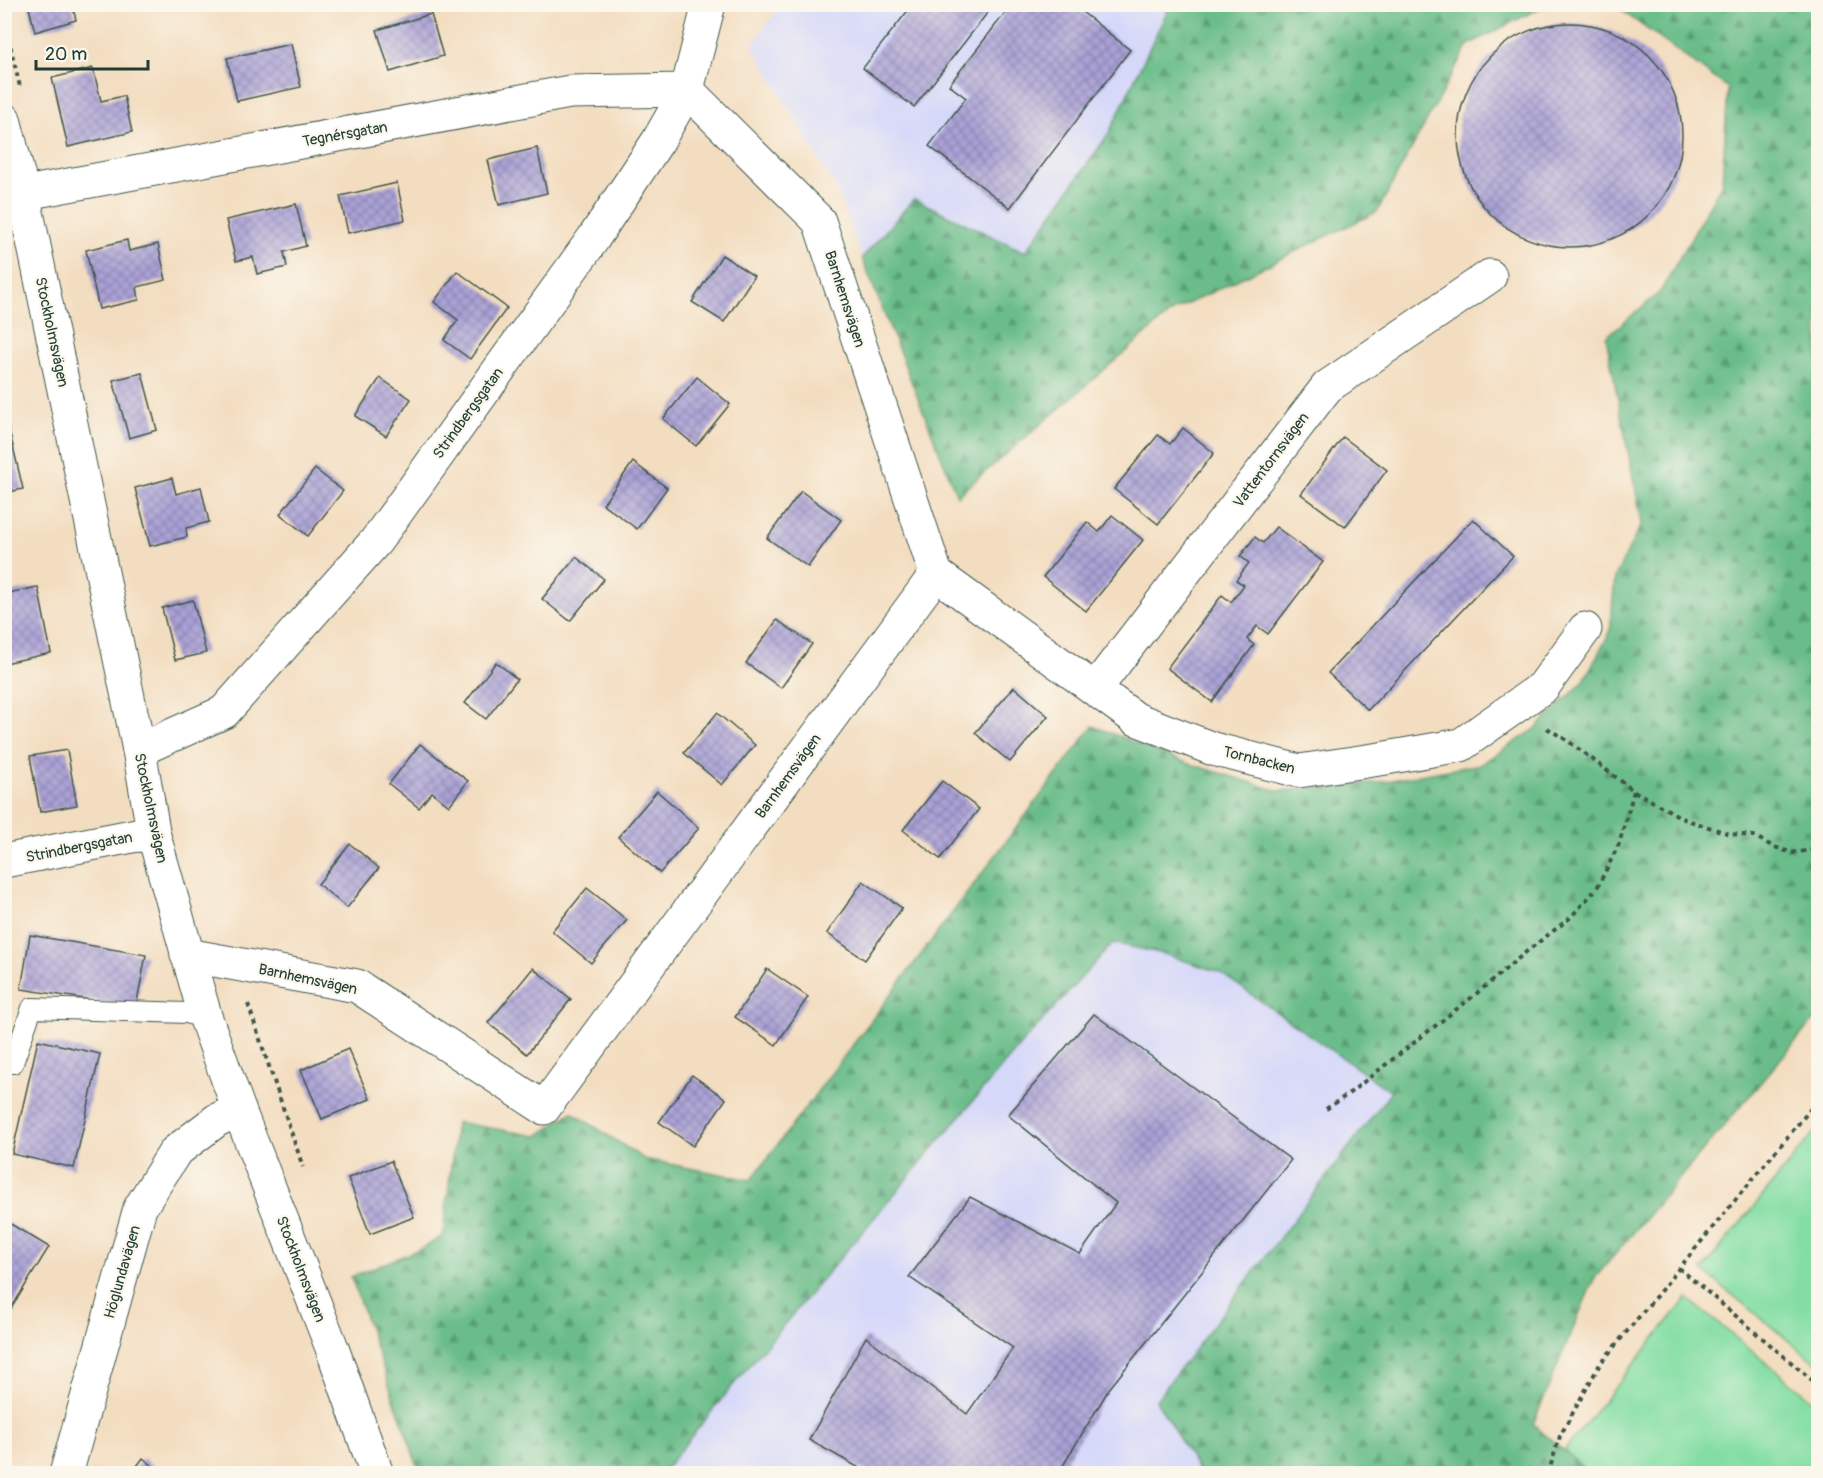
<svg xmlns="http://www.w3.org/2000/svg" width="1823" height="1478" viewBox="0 0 1823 1478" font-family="Pangolin,sans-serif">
  <defs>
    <pattern id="forest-firs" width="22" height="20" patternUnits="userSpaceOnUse" patternTransform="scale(1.5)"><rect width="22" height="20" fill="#6bbd8a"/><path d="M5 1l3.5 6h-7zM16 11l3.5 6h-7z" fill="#579b72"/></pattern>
    <pattern id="building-cross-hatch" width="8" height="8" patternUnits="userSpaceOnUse" patternTransform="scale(1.5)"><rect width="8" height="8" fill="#aaa1d6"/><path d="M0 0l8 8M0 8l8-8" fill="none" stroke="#8a84ae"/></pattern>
  </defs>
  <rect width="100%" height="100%" fill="#fbf7ec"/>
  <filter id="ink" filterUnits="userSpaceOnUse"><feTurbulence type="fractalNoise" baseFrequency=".0167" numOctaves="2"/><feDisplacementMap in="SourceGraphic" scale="12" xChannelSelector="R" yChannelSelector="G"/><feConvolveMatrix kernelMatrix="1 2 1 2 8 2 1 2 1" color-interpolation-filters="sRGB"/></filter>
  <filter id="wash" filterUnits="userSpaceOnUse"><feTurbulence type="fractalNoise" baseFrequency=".008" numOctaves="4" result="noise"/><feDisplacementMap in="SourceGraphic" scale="24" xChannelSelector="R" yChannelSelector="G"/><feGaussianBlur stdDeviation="1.35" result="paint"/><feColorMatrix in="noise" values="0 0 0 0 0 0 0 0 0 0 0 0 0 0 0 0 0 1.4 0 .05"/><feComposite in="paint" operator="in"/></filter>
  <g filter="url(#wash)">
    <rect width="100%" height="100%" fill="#f3ddc0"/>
    <g fill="#d5d8f9">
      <polygon points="781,5 1170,5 1108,135 1025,252 914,199 862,258 836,188 752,45"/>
      <polygon points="1113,943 1164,954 1219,972 1391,1092 1156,1400 1200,1473 662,1474 737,1380 1023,1042"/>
    </g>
    <g fill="#84dea4" stroke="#528e6c" stroke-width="1.5">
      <polygon points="1818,1128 1818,1365 1702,1270"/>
      <polygon points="1687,1298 1818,1405 1818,1473 1589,1473 1563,1452"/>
    </g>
    <g fill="url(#forest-firs)" stroke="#457d5f" stroke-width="1.5">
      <polygon points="1170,5 1558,5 1540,8 1468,45 1377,212 1173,311 957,496 862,258 914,199 1025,252 1108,135"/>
      <polygon points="1614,5 1818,5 1818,1015 1594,1279 1533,1424 1589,1473 1200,1473 1156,1400 1391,1092 1219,972 1164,954 1113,943 1023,1042 737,1380 662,1473 420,1473 351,1277 425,1247 443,1236 456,1122 537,1136 572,1112 644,1159 751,1180 1093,726 1187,763 1279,791 1381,782 1481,764 1534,730 1583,682 1610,632 1615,577 1642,523 1606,337 1660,292 1722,183 1728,88"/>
    </g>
    <g id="blocks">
      <g fill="url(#building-cross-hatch)">
        <polygon points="28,4 72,4 76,20 35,32"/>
        <polygon points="913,4 978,4 988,12 914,107 863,68"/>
        <polygon points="1012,4 1072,4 1130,50 1010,208 929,146 966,98 949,85"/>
        <polygon points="431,14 443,56 390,72 377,30"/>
        <circle cx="1570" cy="135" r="112"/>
        <polygon points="291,44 301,87 237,101 227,58"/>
        <polygon points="93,68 101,101 124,96 132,132 68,147 52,78"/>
        <polygon points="537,148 547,193 499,205 488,160"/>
        <polygon points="397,183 405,220 348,233 340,196"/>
        <polygon points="296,204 306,246 284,252 287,267 257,274 253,257 236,261 226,220"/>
        <polygon points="127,240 129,251 158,244 166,280 137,287 139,300 99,309 86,250"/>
        <polygon points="722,255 754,276 724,322 692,302"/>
        <polygon points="457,271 507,308 470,359 444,340 458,320 434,302"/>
        <polygon points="142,373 157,430 129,438 113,380"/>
        <polygon points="697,377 730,404 696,446 663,419"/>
        <polygon points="380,378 411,399 386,436 355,416"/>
        <polygon points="7,421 23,489 4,493 4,422"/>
        <polygon points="1183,428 1214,453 1158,524 1114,489 1158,435 1170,444"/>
        <polygon points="1343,437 1387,470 1345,527 1301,494"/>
        <polygon points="633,462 667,488 637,529 603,504"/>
        <polygon points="315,469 343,491 308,536 280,514"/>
        <polygon points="172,478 176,494 201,487 209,522 186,528 187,537 150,546 135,488"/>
        <polygon points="801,491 841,520 808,567 767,538"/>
        <polygon points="1112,515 1143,540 1086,611 1043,577 1087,522 1099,532"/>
        <polygon points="1473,519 1513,556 1368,710 1328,673"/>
        <polygon points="1276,527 1323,562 1268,634 1257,626 1247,639 1254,645 1212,702 1167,668 1222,595 1231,602 1244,585 1236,580 1249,563 1240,556 1255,537 1263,543"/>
        <polygon points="576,557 604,579 570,621 542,599"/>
        <polygon points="38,587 51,653 5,663 4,594"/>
        <polygon points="193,600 206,653 175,660 162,608"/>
        <polygon points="777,620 812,644 781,688 746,663"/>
        <polygon points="496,662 517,679 486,719 465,703"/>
        <polygon points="1014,687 1048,716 1010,762 975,733"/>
        <polygon points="717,713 755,745 722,785 684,753"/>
        <polygon points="420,744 468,781 449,806 432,792 419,808 389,784"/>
        <polygon points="67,750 77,805 40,812 30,756"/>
        <polygon points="942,781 979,809 940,859 903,830"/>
        <polygon points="657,791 699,828 660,873 618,837"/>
        <polygon points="350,844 379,868 347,908 318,884"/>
        <polygon points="863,881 902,908 865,960 827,933"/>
        <polygon points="587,888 627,920 591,963 552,931"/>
        <polygon points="30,935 146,955 136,1007 21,989"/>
        <polygon points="533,968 571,999 527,1054 488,1023"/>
        <polygon points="767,969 808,997 776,1045 735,1017"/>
        <polygon points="1094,1014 1291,1160 1109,1389 1058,1474 870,1474 809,1440 866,1337 967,1414 1013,1348 909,1277 970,1197 1080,1254 1116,1203 1008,1115"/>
        <polygon points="38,1040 100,1054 74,1168 12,1154"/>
        <polygon points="348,1049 370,1099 322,1119 301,1070"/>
        <polygon points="692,1075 726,1099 693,1146 659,1122"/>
        <polygon points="391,1161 414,1217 370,1234 348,1178"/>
        <polygon points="4,1220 49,1247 4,1320"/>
        <polygon points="143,1458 163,1474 131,1474"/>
      </g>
    </g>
  </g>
  <g filter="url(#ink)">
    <use href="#blocks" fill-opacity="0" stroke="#3f5549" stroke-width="1.5"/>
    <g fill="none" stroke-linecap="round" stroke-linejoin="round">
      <g stroke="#3f5549" stroke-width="22">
        <polyline id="service" points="13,1063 32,1008 187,1013 206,1019"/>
      </g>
      <g stroke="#3f5549" stroke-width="35">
        <g id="minor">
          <polyline points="4,197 570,92 687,90 819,221 936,574 544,1108 357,986 187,955"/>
          <polyline points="936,574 1136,719 1213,749 1299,771 1380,759 1461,745 1543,687 1585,629"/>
          <polyline points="1095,689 1327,387 1490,276"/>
          <polyline points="139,750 224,712 376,541 593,239 658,141 687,90 709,4"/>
          <polyline points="4,861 137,835 154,836"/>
          <polyline points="66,1474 140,1208 175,1152 217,1120 239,1110"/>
        </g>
      </g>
      <g stroke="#3f5549" stroke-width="35">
        <polyline id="tertiary" points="4,119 23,193 139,750 154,836 206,1019 239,1110 332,1348 377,1474"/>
      </g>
      <g stroke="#3f5549" stroke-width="4" stroke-dasharray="4.5 4.5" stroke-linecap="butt">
        <polyline points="4,20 20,87"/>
        <polyline points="1547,728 1568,741 1634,791 1684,819 1730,834 1754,836 1772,846 1792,853 1818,849"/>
        <polyline points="248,1004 303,1167"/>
        <polyline points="1326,1109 1347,1095 1476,994 1526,952 1570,918 1597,888 1619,844 1634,791"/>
        <polyline points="1679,1268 1818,1385"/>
        <polyline points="1548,1474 1560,1436 1600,1364 1818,1100"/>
      </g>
      <use href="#service" stroke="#fff" stroke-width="20"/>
      <use href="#minor" stroke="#fff" stroke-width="33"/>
      <use href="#tertiary" stroke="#fff" stroke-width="33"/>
    </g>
  </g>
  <g text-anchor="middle" stroke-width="4.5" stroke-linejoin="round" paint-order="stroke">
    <g font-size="15" fill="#1f3d34" stroke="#fbf7ec">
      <text transform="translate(345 134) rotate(-10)" y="5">Tegnérsgatan</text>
      <text transform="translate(845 299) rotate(72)" y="5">Barnhemsvägen</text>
      <text transform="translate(52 332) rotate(78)" y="5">Stockholmsvägen</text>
      <text transform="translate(468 413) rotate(-54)" y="5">Strindbergsgatan</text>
      <text transform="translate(1271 460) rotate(-53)" y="5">Vattentornsvägen</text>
      <text transform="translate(1259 760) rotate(14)" y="5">Tornbacken</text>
      <text transform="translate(788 776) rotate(-54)" y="5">Barnhemsvägen</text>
      <text transform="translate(151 808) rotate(78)" y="5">Stockholmsvägen</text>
      <text transform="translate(79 847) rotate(-11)" y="5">Strindbergsgatan</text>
      <text transform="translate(308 979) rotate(12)" y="5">Barnhemsvägen</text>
      <text transform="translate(301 1269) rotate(69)" y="5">Stockholmsvägen</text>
      <text transform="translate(122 1272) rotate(-74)" y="5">Höglundavägen</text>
    </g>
  </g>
  <rect width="1823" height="1478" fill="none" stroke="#fbf7ec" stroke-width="24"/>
  <path d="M36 60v9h112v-9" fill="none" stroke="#1f3d34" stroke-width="3"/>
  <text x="45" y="60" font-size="18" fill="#1f3d34" stroke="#fbf7ec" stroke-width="4.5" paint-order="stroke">20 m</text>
</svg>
